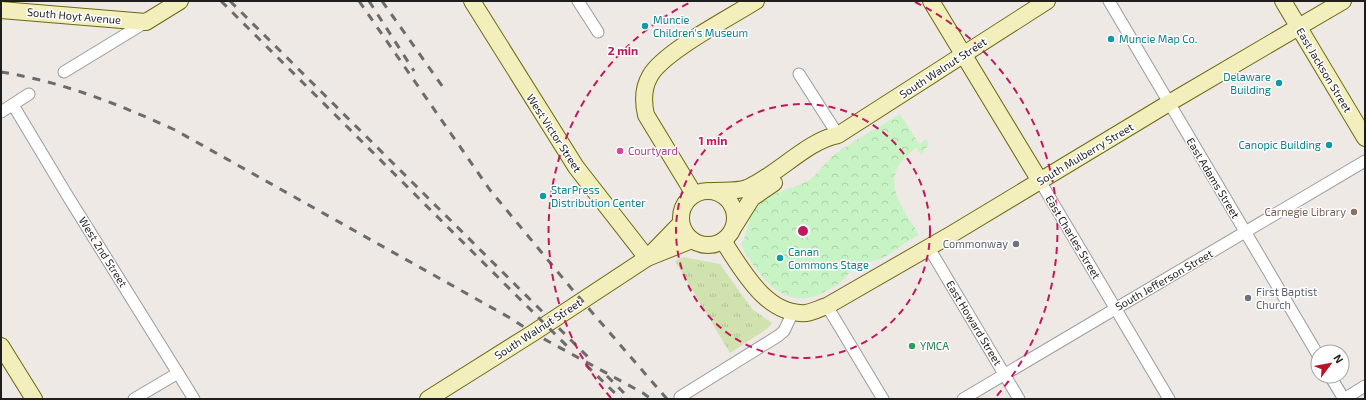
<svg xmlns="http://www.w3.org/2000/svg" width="1366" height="400" viewBox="0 0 1366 400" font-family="'Exo 2',sans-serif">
  <defs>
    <pattern id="grass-tufts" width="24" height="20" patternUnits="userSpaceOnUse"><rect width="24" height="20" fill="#d0e3af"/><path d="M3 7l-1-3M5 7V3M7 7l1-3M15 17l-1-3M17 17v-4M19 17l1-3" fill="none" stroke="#b2c296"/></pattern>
    <pattern id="park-crowns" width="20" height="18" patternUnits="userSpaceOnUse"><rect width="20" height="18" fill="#c8f4c5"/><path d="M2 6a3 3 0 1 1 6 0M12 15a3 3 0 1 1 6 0" fill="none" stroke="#abd1a9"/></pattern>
  </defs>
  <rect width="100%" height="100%" fill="#eee9e5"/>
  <polygon fill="url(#grass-tufts)" points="683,257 720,264 752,309 772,323 768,328 730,353 675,261"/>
  <path fill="url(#park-crowns)" d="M900,114L919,144L926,139L929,144L921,155L916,147C911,153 903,158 899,165C884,189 908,215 919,235C906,241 894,253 880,259C872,262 864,262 857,266C851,270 848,274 844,279C840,284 831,288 826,291C785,315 759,277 741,245C748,233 749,215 757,205C770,191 793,190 809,180C819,173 825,162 835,154C855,140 879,127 900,114Z"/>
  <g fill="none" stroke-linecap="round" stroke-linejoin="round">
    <g stroke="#9b9b9b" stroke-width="13">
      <g id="street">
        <polyline points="578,1 598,32"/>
        <polyline points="1109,1 1318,355"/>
        <polyline points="64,72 146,22"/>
        <polyline points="799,74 838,135"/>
        <polyline points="13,105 67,195 194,399"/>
        <polyline points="1,112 29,94"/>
        <polyline points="1040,181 1169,399"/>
        <polyline points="929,248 1019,399"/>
        <polyline points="827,306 883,399"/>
        <polyline points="1330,376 1344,399"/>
        <polyline points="680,397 778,336 784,331 793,312"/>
        <polyline points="134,399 178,373"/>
        <polyline points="963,399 1365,161"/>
        <polyline points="1344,399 1365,386"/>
      </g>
    </g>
    <g stroke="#6b680f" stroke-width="18">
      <g id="secondary">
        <polyline points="472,1 576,167 647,258"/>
        <polyline points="931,1 1040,181"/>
        <polyline points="1283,1 1365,138"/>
        <polyline points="1,10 146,22 180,1"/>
        <circle cx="708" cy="218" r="27"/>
        <path d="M713,191C723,190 736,192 747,188C776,176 808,140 838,135L1047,1"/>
        <path d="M694,194L646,115C643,102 643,88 650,76C663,52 731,17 756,1"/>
        <polyline points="735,225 752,198 774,183"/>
        <path d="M723,241C742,269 766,316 806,313C813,312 820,308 827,306L952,234L1169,103L1343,1"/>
        <polyline points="648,257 681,223"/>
        <polyline points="1,346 34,399"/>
        <polyline points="428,399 533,333 647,258 692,240"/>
      </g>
    </g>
    <use href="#street" stroke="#fff" stroke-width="11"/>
    <use href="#secondary" stroke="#f3efbd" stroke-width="16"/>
    <g stroke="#6c6c6c" stroke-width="3" stroke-dasharray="8 8" stroke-linecap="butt">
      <polyline points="221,1 572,351"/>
      <polyline points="230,1 593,362"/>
      <polyline points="359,1 490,190 571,288 667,399"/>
      <polyline points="369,1 414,71"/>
      <polyline points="382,1 445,90"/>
      <path d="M1,72C63,82 118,104 175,130L512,319L533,333L643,393L651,399"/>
      <polyline points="586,365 621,399"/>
      <polyline points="607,376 630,399"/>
    </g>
  </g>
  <g fill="none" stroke="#c2185b" stroke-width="2" stroke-dasharray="7 5">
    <circle cx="803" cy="231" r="127"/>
    <path d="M611 398A255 255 0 0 1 691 2M915 2A255 255 0 0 1 995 398"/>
  </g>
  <g fill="#0f9aa8" stroke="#fff" stroke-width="1.5">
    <circle cx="645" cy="26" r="4"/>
    <circle cx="1111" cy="39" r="4"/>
    <circle cx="1279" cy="83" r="4"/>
    <circle cx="1329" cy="145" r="4"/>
    <circle cx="543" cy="196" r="4"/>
    <circle cx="780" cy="258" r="4"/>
  </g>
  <circle fill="#d1479c" stroke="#fff" stroke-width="1.5" cx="620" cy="151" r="4"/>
  <circle fill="#8d6e63" stroke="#fff" stroke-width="1.5" cx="1354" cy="212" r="4"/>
  <g fill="#6b7280" stroke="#fff" stroke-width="1.5">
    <circle cx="1016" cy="244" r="4"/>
    <circle cx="1248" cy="298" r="4"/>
  </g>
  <circle fill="#2e9e5b" stroke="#fff" stroke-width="1.5" cx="912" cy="346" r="4"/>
  <g text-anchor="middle" stroke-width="3" stroke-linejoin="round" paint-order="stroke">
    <g font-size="11" fill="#1e1e1e" stroke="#fff">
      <text transform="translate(74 16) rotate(5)" y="4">South Hoyt Avenue</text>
      <text transform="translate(943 68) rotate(-33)" y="4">South Walnut Street</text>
      <text transform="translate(1324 70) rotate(59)" y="4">East Jackson Street</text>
      <text transform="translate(554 133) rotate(57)" y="4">West Victor Street</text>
      <text transform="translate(1085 154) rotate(-31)" y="4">South Mulberry Street</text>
      <text transform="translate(1213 178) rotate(59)" y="4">East Adams Street</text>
      <text transform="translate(1073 237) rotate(59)" y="4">East Charles Street</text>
      <text transform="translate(103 252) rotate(58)" y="4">West 2nd Street</text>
      <text transform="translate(1164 280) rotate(-30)" y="4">South Jefferson Street</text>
      <text transform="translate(974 323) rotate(59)" y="4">East Howard Street</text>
      <text transform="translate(538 329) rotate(-33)" y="4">South Walnut Street</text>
    </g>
    <g font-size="11" fill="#0d838f" stroke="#fff" text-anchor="start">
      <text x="653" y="24">Muncie<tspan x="653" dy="13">Children's Museum</tspan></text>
      <text x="1119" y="43">Muncie Map Co.</text>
      <text x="1271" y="81" text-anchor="end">Delaware<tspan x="1271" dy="13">Building</tspan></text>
      <text x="1321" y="149" text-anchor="end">Canopic Building</text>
      <text x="551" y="194">StarPress<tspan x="551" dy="13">Distribution Center</tspan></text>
      <text x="788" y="256">Canan<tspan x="788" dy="13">Commons Stage</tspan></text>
    </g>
    <g font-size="11" fill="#b23c85" stroke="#fff" text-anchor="start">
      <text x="628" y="155">Courtyard</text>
    </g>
    <g font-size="11" fill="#785e54" stroke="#fff" text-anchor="end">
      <text x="1346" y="216">Carnegie Library</text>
    </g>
    <g font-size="11" fill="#5b616d" stroke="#fff" text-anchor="end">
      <text x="1008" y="248">Commonway</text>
      <text x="1256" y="296" text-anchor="start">First Baptist<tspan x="1256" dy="13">Church</tspan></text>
    </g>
    <g font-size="11" fill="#27864d" stroke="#fff" text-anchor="start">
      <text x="920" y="350">YMCA</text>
    </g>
  </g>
  <circle cx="803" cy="231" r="6" fill="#c2185b" stroke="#fff" stroke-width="2"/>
  <g font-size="12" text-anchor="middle" font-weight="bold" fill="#c2185b" stroke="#fff" stroke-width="3" stroke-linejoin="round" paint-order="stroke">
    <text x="623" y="55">2 min</text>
    <text x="713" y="145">1 min</text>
  </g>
  <rect width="1366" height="400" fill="none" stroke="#1e1e1e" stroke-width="4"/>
  <g transform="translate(1330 364) rotate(58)"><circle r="19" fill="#ffffff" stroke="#a5a5a5"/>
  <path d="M0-3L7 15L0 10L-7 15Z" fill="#b91229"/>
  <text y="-6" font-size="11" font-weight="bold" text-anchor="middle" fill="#1e1e1e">N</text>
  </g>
</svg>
